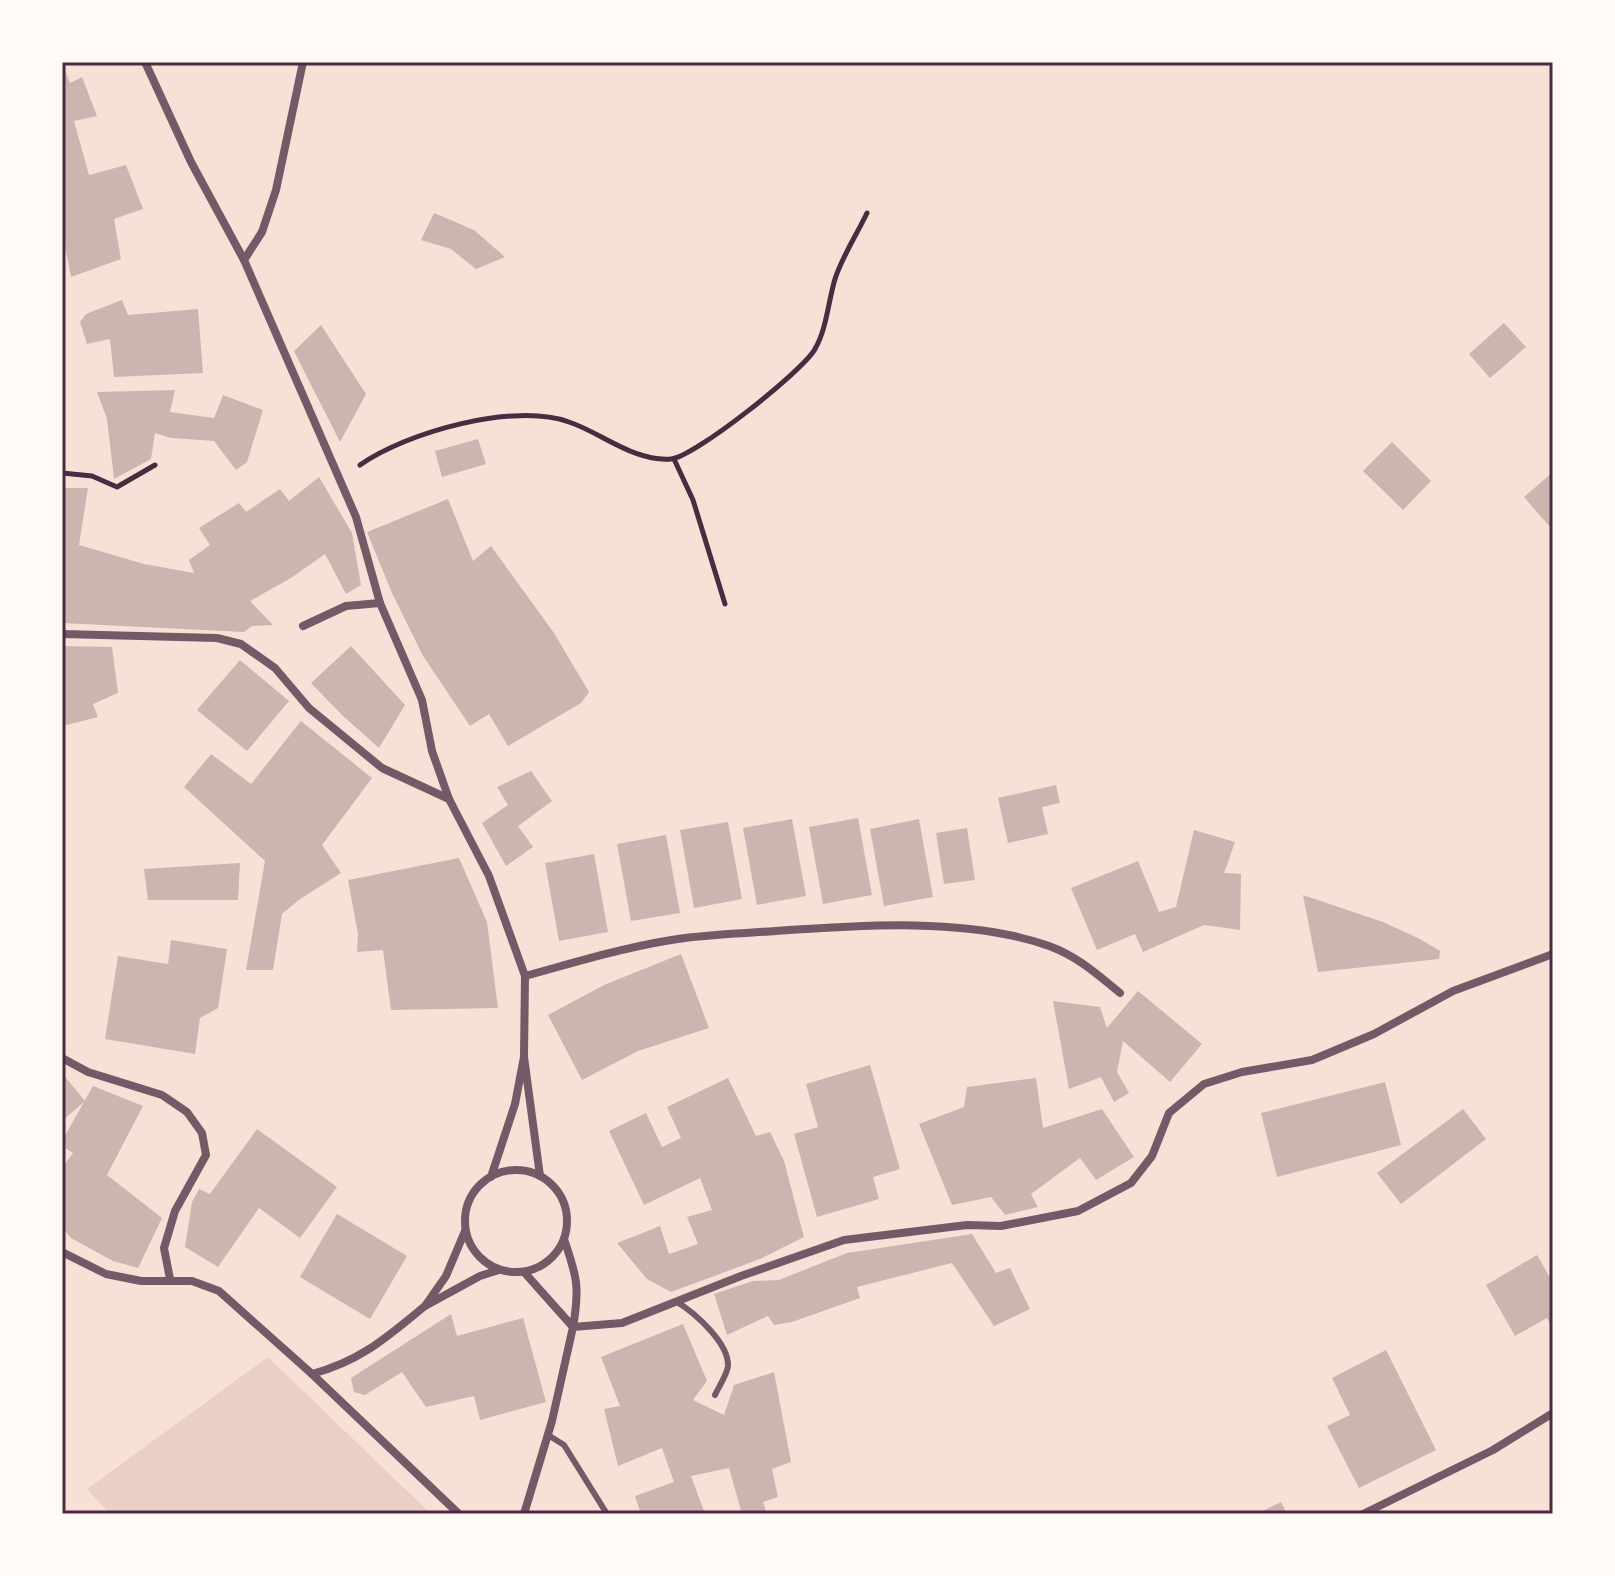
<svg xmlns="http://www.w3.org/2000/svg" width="1615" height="1576" viewBox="0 0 1615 1576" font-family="Signika,sans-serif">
  <rect width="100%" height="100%" fill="#f7e1d7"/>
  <polygon fill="#ebcfc5" points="268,1357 431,1514 110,1514 87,1489"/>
  <g fill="#ccb4b1">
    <polygon points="62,62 70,83 82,77 97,116 74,121 89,175 126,165 143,209 114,219 121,259 71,277 62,229"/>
    <polygon points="434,213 474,230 505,257 476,269 451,249 421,240"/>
    <polygon points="122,300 128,315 198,309 203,373 114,377 110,339 87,344 80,322 86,314"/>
    <polygon points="1504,323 1526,347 1490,378 1469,354"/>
    <polygon points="321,325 366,394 340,442 294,351"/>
    <polygon points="175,390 170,412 214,418 223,395 263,410 247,462 236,470 214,441 171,438 155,433 151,459 114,479 107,419 97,392"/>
    <polygon points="478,439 486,464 442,477 435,451"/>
    <polygon points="1392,442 1431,481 1403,510 1363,471"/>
    <polygon points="1553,472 1553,524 1550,527 1524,497"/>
    <polygon points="319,477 352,533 361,585 346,594 325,554 291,578 250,601 273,625 252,626 244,632 62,623 62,488 88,488 79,545 144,564 194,573 189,560 210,545 199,528 239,503 246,512 280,489 289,501"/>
    <polygon points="448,499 473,561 491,546 554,633 589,692 581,703 508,746 489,714 470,726 423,656 392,593 367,532"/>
    <polygon points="62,646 112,647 118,693 93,704 98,717 62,726"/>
    <polygon points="351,646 405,705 379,748 342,715 311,683"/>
    <polygon points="240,660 289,701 247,751 197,710"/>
    <polygon points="301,721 372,778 322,845 341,873 300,899 282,914 273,970 246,970 265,861 184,787 211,754 251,784"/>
    <polygon points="531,771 552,801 518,826 533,847 506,866 482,823 508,805 497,787"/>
    <polygon points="1056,785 1060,803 1042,807 1048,834 1008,843 998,798"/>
    <polygon points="858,818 872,895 823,904 809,827"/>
    <polygon points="792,819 806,896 757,905 743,828"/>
    <polygon points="919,819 933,897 884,906 870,829"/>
    <polygon points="728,822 742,899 694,908 680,830"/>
    <polygon points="967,828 975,880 944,884 936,833"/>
    <polygon points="1194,830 1235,842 1224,873 1241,874 1240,930 1204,925 1143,952 1135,934 1097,950 1071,888 1138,861 1159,912 1176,907"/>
    <polygon points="666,835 680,913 631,921 617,844"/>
    <polygon points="594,854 608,932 559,941 545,863"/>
    <polygon points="459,858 487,922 498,1008 391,1010 383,950 357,952 358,934 348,880"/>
    <polygon points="240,863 238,900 148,900 144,869"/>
    <polygon points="1303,895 1383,922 1418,938 1440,951 1439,959 1318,972"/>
    <polygon points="171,940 227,949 218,1008 200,1018 195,1054 105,1039 118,956 168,964"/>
    <polygon points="681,954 709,1028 638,1051 582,1080 548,1015 604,985"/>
    <polygon points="1138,991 1202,1044 1170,1082 1123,1041 1117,1072 1129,1093 1114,1102 1101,1077 1069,1089 1053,1001 1100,1007 1107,1028"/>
    <polygon points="870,1065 900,1169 873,1177 879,1199 817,1217 794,1134 818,1127 806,1084"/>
    <polygon points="62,1073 85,1101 62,1121"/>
    <polygon points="728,1078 756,1136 770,1132 784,1161 804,1237 760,1259 671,1292 647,1279 617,1243 660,1226 669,1254 698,1244 687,1217 712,1210 700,1178 644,1205 609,1131 646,1113 662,1147 681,1138 667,1107"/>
    <polygon points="1036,1078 1043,1128 1102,1109 1134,1157 1096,1180 1080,1158 1031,1194 1038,1207 1005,1215 991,1197 952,1205 919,1124 964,1107 967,1087"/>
    <polygon points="1385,1082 1401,1145 1277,1177 1261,1113"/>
    <polygon points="93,1086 143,1106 107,1175 162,1218 138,1268 113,1261 71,1238 62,1227 62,1168 73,1153 62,1146 62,1141"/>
    <polygon points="1463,1109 1486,1139 1401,1204 1377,1173"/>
    <polygon points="257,1129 337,1187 300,1238 259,1208 218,1267 185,1247 192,1202 199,1189 210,1194"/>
    <polygon points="337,1214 407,1256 370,1319 300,1277"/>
    <polygon points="972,1234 996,1273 1010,1268 1030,1309 994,1326 952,1263 857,1287 860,1298 792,1322 774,1325 768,1316 727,1335 714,1294 753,1281 779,1280 847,1253"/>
    <polygon points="1537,1255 1549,1276 1553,1273 1553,1328 1547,1318 1515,1336 1486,1285"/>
    <polygon points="451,1314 457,1336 523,1318 546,1402 480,1420 474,1396 426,1407 402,1372 365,1395 354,1392 351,1378"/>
    <polygon points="683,1324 707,1381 693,1400 724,1415 734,1385 774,1372 791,1462 772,1469 778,1497 763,1502 767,1514 742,1514 729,1468 691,1476 705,1514 641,1514 635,1496 674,1482 662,1448 618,1466 604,1409 620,1406 601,1357"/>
    <polygon points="1386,1350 1436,1450 1359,1488 1327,1426 1350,1415 1332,1378"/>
    <polygon points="1281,1502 1287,1514 1257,1514"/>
  </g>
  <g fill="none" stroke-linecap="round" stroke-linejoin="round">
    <g stroke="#4a2c40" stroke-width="5">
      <polyline points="674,459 693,500 725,604"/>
      <path d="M360,465C407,432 514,402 569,422C602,433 634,462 671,459C693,458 803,371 815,349C827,328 828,302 835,279C842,257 857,234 867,213"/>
      <polyline points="62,473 92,476 117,487 155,465"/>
    </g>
    <g stroke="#755966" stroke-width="6">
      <path d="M677,1302C695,1313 729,1343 728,1366C727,1375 719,1386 715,1395"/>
      <polyline points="548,1435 564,1445 607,1514"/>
    </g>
    <g stroke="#755966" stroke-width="8">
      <polyline points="145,62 191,162 244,260 356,517 380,603 422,700 432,751 449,799 489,876 525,976 524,1057"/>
      <polyline points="244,260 262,232 276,190 303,62"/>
      <polyline points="303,626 346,606 380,603"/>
      <polyline points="62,634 217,638 241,644 275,668 309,708 382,768 449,799"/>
      <path d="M525,976C577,962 631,945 685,938C715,934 746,933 776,931C860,925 968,917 1049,946C1077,956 1098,975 1120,993"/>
      <polyline points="62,1058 88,1072 162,1095 187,1112 202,1133 206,1155 175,1211 164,1248 170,1279"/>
      <circle cx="516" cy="1221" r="51"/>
      <polyline points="491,1177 515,1104 524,1057 540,1176"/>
      <polyline points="465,1231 446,1276 425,1306 480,1276 499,1270"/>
      <path d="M62,1252L106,1274L141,1281H192L219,1291L312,1374C361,1361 387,1337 425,1306"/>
      <path d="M524,1272L573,1327C580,1287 577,1277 564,1239"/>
      <polyline points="312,1374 459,1514"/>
      <polyline points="524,1514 552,1421 573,1327 622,1323 741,1276 844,1240 967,1225 1001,1226 1078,1211 1131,1183 1152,1156 1169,1113 1204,1084 1242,1072 1312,1060 1374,1034 1453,991 1553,954"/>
      <polyline points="1363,1514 1493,1450 1553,1413"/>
    </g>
  </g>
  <rect width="1615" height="1576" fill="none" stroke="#fffaf5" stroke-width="128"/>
  <rect x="64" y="64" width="1487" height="1448" fill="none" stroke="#4a2c40" stroke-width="3"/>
</svg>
